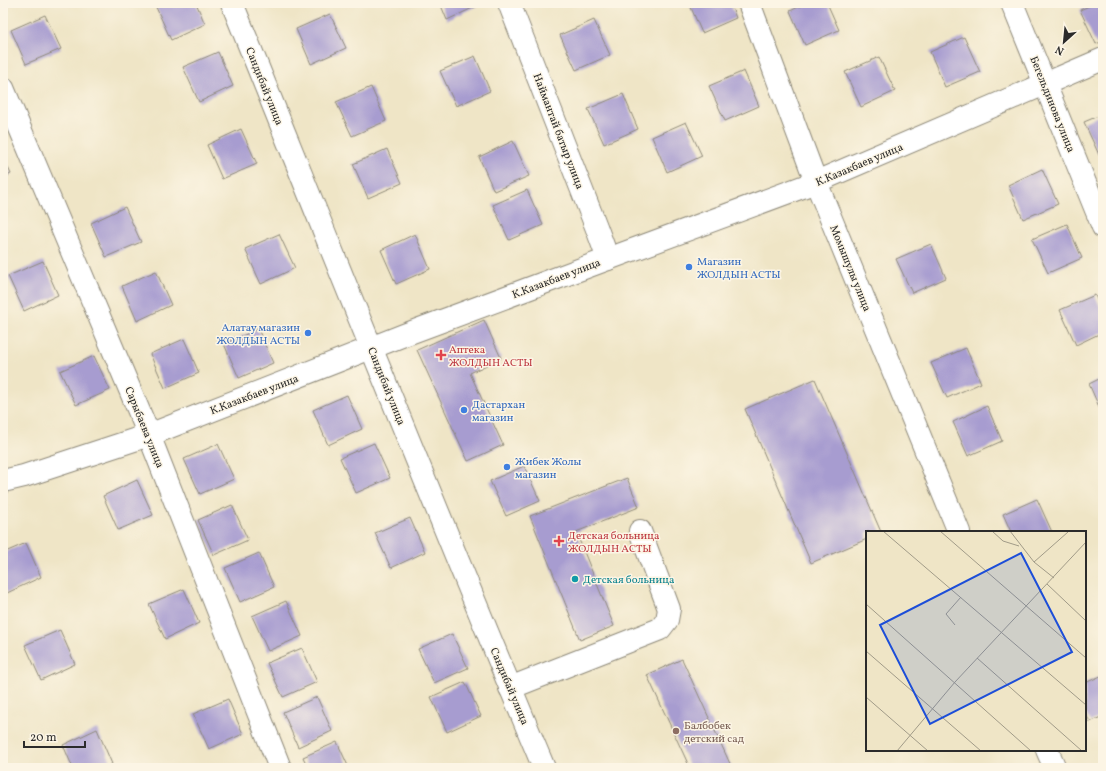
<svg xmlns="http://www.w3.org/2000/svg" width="1106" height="771" viewBox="0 0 1106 771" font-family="Vollkorn,serif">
  <rect width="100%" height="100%" fill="#fcf5e5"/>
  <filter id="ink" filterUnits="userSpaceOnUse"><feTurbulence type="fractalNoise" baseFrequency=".025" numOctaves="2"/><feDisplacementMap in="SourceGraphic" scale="8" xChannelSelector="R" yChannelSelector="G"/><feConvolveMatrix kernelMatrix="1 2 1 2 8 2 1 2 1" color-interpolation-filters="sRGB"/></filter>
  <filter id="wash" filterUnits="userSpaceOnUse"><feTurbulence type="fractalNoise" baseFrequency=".012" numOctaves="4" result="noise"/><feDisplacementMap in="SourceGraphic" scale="16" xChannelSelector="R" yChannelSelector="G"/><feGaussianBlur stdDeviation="0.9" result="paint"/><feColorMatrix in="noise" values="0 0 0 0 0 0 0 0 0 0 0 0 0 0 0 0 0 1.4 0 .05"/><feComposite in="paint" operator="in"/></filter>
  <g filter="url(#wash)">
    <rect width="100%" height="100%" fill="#efe5c6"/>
    <g id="blocks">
      <g fill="#a79cd0">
        <polygon points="160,3 196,3 205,24 171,40 155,5"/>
        <polygon points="440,3 481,3 481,4 447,20"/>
        <polygon points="689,3 730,3 736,18 702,33"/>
        <polygon points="807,3 827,3 839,30 805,45 790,11"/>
        <polygon points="1096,3 1103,3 1103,41 1096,44 1080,10"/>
        <polygon points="330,14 346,48 311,64 296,29"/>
        <polygon points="45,15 61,49 26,64 11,30"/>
        <polygon points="594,20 610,55 576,70 560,35"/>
        <polygon points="964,37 980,72 945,87 930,52"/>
        <polygon points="218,52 233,86 199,102 183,67"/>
        <polygon points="475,56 490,91 456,106 440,71"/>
        <polygon points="879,57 895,91 861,107 845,72"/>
        <polygon points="744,71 759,106 725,121 709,86"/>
        <polygon points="371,87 386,121 352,136 336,102"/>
        <polygon points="623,94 638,129 604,144 588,109"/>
        <polygon points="1103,114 1103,155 1100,157 1084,122"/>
        <polygon points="686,122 702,156 667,172 652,137"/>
        <polygon points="241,129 257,164 222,179 207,145"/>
        <polygon points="513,141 529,176 494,191 479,157"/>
        <polygon points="387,149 402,183 368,198 353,164"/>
        <polygon points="3,157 11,174 3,178"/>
        <polygon points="1042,169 1058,204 1023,219 1008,185"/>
        <polygon points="527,190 543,225 509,240 493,205"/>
        <polygon points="125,207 141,242 106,257 91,223"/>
        <polygon points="1067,224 1082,258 1048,273 1032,239"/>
        <polygon points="279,234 295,268 261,284 245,249"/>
        <polygon points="415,234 430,269 396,284 381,250"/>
        <polygon points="931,244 946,278 912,293 896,259"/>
        <polygon points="43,261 58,295 24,311 8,276"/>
        <polygon points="156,271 171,305 137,321 122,286"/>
        <polygon points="1095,295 1103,313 1103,332 1076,345 1060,310"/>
        <polygon points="484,320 501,358 470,373 503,445 468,461 417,350"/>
        <polygon points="258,329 273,363 239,378 224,344"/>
        <polygon points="184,339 199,373 165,388 150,354"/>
        <polygon points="966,348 981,383 947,398 931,363"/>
        <polygon points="94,356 110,390 76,405 60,371"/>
        <polygon points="1103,377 1103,416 1089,384"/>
        <polygon points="815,379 881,532 867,532 867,539 811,563 745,409"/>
        <polygon points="347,395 362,429 328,445 313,410"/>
        <polygon points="987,406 1002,441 968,456 953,422"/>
        <polygon points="374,443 390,478 356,493 340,458"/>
        <polygon points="218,444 234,479 200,494 184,459"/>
        <polygon points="524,466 540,501 506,516 490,481"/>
        <polygon points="627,478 639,507 576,532 614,626 580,640 530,516"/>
        <polygon points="137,480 153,515 118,530 103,496"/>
        <polygon points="1037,499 1052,532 1011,532 1003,514"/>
        <polygon points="232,505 248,540 214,555 198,520"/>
        <polygon points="410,518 425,552 391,568 375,533"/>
        <polygon points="26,543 41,577 7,593 3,583 3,553"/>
        <polygon points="259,553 274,587 240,602 225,568"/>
        <polygon points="184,589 199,623 165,639 149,604"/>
        <polygon points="286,601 302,636 268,651 252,616"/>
        <polygon points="60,630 75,664 41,680 25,645"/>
        <polygon points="452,634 468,668 434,683 418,649"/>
        <polygon points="302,648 317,682 283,697 267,663"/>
        <polygon points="682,659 732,768 690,768 647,675"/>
        <polygon points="1103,675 1103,716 1090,722 1085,712 1085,683"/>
        <polygon points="465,682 481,716 447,732 431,697"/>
        <polygon points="317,697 332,731 298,747 283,712"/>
        <polygon points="228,699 243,734 209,749 193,714"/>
        <polygon points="97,729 112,764 104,768 73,768 63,745"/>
        <polygon points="337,742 349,768 308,768 303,757"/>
      </g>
    </g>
  </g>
  <g filter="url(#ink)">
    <use href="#blocks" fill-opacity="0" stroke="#8d8878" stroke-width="1"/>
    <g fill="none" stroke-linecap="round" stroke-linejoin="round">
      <g stroke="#8d8878" stroke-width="24">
        <g id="minor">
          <path d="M232,3C335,258 437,514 544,768"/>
          <polyline points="509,3 597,229 608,259"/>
          <polyline points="749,3 816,182 959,532"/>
          <polyline points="1012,3 1103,227"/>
          <polyline points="3,88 149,435 280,768"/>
          <polyline points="3,481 24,476 149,435 404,335 608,259 816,182 1103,59"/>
          <polyline points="510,688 660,629 667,620 669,609 640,531"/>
          <polyline points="1047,750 1055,768"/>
        </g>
      </g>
      <use href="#minor" stroke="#fff" stroke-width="22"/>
    </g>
  </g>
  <g fill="#3f7fe0" stroke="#fcf5e5" stroke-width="1.5">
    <circle cx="689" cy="267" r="4"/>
    <circle cx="308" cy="333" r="4"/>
    <circle cx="464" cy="410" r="4"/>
    <circle cx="507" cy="467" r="4"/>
  </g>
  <g fill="#e0444e" stroke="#fcf5e5" stroke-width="1.5">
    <path d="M439 349h4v4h4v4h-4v4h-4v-4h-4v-4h4z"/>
    <path d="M557 535h4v4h4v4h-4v4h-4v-4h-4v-4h4z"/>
  </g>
  <circle fill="#0f9aa8" stroke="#fcf5e5" stroke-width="1.5" cx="575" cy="579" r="4"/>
  <circle fill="#8d6e63" stroke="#fcf5e5" stroke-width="1.5" cx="676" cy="731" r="4"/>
  <g text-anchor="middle" stroke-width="3" stroke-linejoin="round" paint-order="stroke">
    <g font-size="11" fill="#2b2b2b" stroke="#fcf5e5">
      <text transform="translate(265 86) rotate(68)" y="4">Сандибай улица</text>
      <text transform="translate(1053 104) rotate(68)" y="4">Бегельдинова улица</text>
      <text transform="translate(559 131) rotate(69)" y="4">Наймантай батыр улица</text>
      <text transform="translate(859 164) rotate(-23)" y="4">К.Казакбаев улица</text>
      <text transform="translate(851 268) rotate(68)" y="4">Момышулы улица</text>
      <text transform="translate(556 278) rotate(-21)" y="4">К.Казакбаев улица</text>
      <text transform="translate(387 386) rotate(68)" y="4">Сандибай улица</text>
      <text transform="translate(254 394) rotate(-21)" y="4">К.Казакбаев улица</text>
      <text transform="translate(145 427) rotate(68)" y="4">Сарыбаева улица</text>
      <text transform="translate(510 686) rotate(67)" y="4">Сандибай улица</text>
    </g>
    <g font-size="11" fill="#366cbe" stroke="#fcf5e5" text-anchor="start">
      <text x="697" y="265">Магазин<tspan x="697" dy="13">ЖОЛДЫН АСТЫ</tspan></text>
      <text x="300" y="331" text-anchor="end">Алатау магазин<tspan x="300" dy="13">ЖОЛДЫН АСТЫ</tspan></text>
      <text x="472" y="408">Дастархан<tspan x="472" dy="13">магазин</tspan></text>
      <text x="515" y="465">Жибек Жолы<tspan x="515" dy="13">магазин</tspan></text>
    </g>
    <g font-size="11" fill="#be3a42" stroke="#fcf5e5" text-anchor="start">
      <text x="449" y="353">Аптека<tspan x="449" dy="13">ЖОЛДЫН АСТЫ</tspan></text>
      <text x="568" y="539">Детская больница<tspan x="568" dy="13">ЖОЛДЫН АСТЫ</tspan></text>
    </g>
    <g font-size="11" fill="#0d838f" stroke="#fcf5e5" text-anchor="start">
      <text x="583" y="583">Детская больница</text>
    </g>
    <g font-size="11" fill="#785e54" stroke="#fcf5e5" text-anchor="start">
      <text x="684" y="729">Балбобек<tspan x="684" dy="13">детский сад</tspan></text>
    </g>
  </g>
  <g transform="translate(866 531)">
    <rect width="220" height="220" fill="#efe5c6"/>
    <path fill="none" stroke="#a19b88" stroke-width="1" d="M17,0L220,174M74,0L220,127M126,0L137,10L153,15M144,0L168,31L188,47M168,31L202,1M181,53L220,90M0,73L165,220M89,94L80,83L95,66M0,120L115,220M111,127L216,220M0,166L62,220M31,220L89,151L220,11"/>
    <path fill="#1d4ed8" fill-opacity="0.15" stroke="#1d4ed8" stroke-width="2" d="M155,22L206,121L64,193L14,94Z"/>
    <rect width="220" height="220" fill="none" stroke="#2b2b2b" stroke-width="2"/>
  </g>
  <rect width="1106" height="771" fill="none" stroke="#fcf5e5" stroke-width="16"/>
  <g transform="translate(1064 42) rotate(207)" stroke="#fcf5e5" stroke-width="3" paint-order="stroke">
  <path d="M0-3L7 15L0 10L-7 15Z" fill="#2b2b2b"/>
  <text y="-6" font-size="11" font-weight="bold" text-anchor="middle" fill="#2b2b2b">N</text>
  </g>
  <path d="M24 741v6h61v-6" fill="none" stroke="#2b2b2b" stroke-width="2"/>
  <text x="30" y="741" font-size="12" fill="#2b2b2b" stroke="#fcf5e5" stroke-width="3" paint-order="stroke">20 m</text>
</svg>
